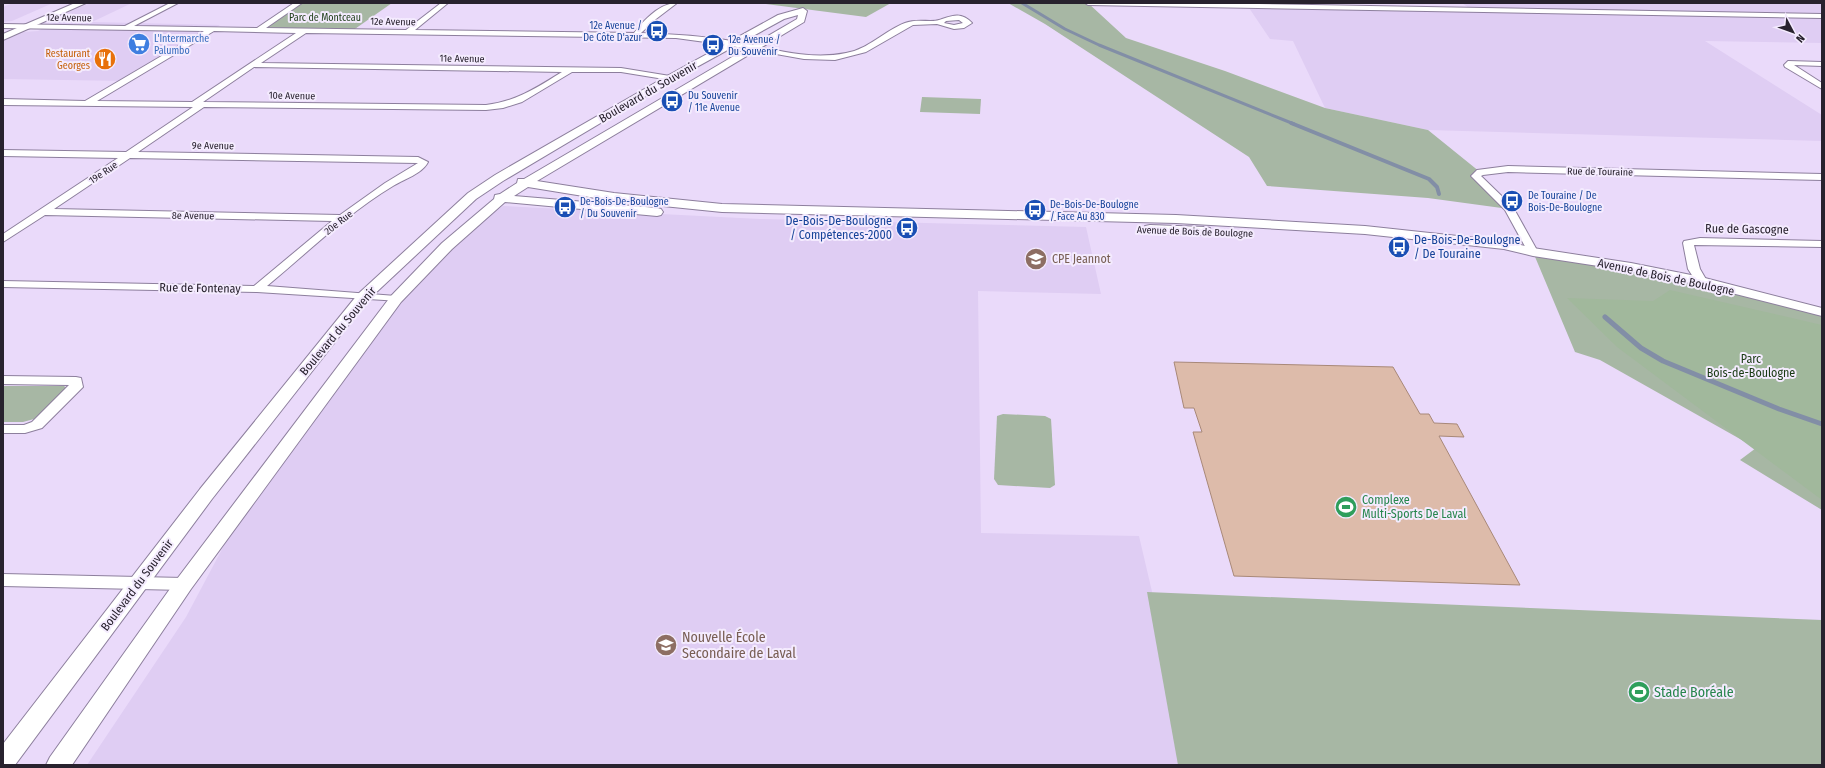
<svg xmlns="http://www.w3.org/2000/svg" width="1825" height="768" viewBox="0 0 1825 768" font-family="'Fira Sans Condensed',sans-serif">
  <rect width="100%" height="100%" fill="#eadafa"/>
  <g fill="#dfcdf3">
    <polygon points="13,3 53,3 12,21 3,22 3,7"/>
    <polygon points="90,3 132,3 92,22 220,25 125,81 3,79 3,41 23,32 38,31 54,23 48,23 48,21"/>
    <polygon points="1462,3 1822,3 1822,43 1705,41 1822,115 1822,141 1428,130 1325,108 1293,41 1270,39 1247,5 1469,8"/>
    <polygon points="503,206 760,219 1086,227 1101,294 978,291 981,533 1139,536 1171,673 1187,765 87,765 186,617 237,521 396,299 447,246"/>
  </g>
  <g fill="#a7b7a4">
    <polygon points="299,3 392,3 352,31 258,30"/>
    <polygon points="759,3 891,3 866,17"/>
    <polygon points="1008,3 1088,3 1126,38 1225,71 1325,108 1428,130 1480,172 1476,176 1509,209 1428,198 1267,186 1249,157 1045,24"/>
    <polygon points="922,97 981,99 980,114 920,112"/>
    <polygon points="1533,252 1631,267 1822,312 1822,510 1740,460 1756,448 1600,360 1575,352"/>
    <polygon points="3,386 64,386 68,389 34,419 23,422 3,422"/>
    <polygon points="1003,414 1045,416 1051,419 1055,485 1050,488 998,485 994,479 997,416"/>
    <polygon points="1147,592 1822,620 1822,765 1178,765"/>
  </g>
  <polygon fill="#a1b89c" points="1670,290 1822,325 1822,500 1617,347 1567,298 1653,301"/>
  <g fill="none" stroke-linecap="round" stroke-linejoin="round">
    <polyline stroke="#828ea6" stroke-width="3" points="1022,3 1065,29 1099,45 1294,124"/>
    <polyline stroke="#828ea6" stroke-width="4" points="1291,123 1429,179 1437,187 1439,194"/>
    <polyline stroke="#828ea6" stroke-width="5" points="1605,317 1641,348 1663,361 1779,409 1822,424"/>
  </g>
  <polygon fill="#dba" stroke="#a88878" points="1174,362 1393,367 1420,414 1429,414 1434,423 1457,424 1464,437 1439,436 1520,585 1234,576 1193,432 1202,432 1194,408 1184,408"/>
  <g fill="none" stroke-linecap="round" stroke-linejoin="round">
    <g stroke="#8d7f9d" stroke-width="2">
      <g id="minor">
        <path d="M170,3H178L134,26L257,28L294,3H302L266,28L406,30L441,3H448L415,30L634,33C644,20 660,3 677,3L656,19L641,33C672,34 702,36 732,41C769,48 808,61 846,53C869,49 884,31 905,23C918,18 930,23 939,20C951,16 961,11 972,23L964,28L954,29L937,24L913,25L866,52L835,60L804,59L720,44L676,38L306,33L261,63L621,68L670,76L674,78L670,80L621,72H572L522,102L503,108L486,110L204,107L138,152L418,157L428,162C422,174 404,179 393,186C348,213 308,252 267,286L396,296L402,299L400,301L257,292L3,287V281L254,286L332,221L45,215L3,242V234L118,158L3,156V150L126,152L193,107L3,105V99L85,101L204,31L3,28V24L125,26ZM959,20L963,23L954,25L944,23L946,21ZM214,31L296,33L192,102L97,101ZM254,67L562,72C538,87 515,102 486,105L203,102ZM130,158L417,163H418L385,183L340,215L54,209Z"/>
        <polygon points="1085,3 1203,3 1822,14 1822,18 1088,5"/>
        <polygon points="1788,61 1822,62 1822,66 1794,65 1822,83 1822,89 1785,67 1784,65"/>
        <polygon points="1508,166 1822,174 1822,180 1508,172 1483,175 1481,176 1513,207 1538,252 1533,255 1528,252 1505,210 1471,176 1477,170"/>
        <polygon points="1700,238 1822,241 1822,247 1694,245 1700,269 1707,281 1701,284 1697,283 1688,269 1683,243 1684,241"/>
        <polygon points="3,376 76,377 81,378 83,387 42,428 25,433 3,433 3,425 24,425 32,422 69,385 3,384"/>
        <polygon points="3,574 184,578 190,580 192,584 190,588 184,590 3,586"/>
      </g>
    </g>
    <g stroke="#8d7f9d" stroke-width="2">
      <g id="tertiary">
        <polygon points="75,3 86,3 3,40 3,34"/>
        <polygon points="803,8 807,11 804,22 537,181 614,193 722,204 1176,215 1365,226 1504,241 1533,248 1631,263 1701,277 1822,308 1822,316 1700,285 1631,271 1533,256 1504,249 1365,234 1176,223 722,212 614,201 528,187 514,196 657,208 661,209 663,212 661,215 657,216 505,202 452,249 401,302 191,589 72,765 46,765 50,757 177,579 391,296 442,243 494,199 495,195 500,194 517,183 518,179 524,179 797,19 798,15 784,19 673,80 503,181 476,199 368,300 212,499 15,765 3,765 3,744 200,489 358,294 468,193 495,175 667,76 778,15"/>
        <polygon points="1150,225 1205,227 1210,228 1211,231 1210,234 1205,235 1145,232 1144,229 1145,226"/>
      </g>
    </g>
    <use href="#minor" fill="#fff" fill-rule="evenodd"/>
    <use href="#tertiary" fill="#fff" fill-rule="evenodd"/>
  </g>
  <defs>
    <g id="bus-disc" transform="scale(1.15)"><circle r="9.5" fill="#1a4fb4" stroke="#f4ebfe"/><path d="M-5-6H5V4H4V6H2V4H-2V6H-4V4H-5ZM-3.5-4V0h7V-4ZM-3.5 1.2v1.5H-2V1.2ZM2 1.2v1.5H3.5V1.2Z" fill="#fff"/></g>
    <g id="supermarket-disc" transform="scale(1.15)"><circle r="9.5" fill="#3f7fe0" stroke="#f4ebfe"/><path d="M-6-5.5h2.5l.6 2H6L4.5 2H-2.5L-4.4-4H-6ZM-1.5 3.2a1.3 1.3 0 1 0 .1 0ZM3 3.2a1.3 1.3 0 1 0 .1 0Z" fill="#fff"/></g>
    <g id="restaurant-disc" transform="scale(1.15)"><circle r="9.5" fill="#e8710a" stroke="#f4ebfe"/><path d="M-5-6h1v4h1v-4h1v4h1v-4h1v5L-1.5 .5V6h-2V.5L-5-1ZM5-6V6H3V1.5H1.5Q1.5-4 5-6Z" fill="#fff"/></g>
    <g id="school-disc" transform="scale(1.15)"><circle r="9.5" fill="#8d6e63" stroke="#f4ebfe"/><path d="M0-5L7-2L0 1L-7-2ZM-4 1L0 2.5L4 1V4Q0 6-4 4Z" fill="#fff"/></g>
    <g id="stadium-disc" transform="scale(1.15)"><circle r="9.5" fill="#2e9e5b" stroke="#f4ebfe"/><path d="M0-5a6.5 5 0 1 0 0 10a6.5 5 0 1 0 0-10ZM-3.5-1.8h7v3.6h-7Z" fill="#fff"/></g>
  </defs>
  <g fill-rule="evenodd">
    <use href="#bus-disc" x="657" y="31"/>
    <use href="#supermarket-disc" x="139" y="44"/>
    <use href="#bus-disc" x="713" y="45"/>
    <use href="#restaurant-disc" x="105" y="59"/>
    <use href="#bus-disc" x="672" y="101"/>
    <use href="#bus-disc" x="1512" y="201"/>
    <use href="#bus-disc" x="565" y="207"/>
    <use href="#bus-disc" x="1035" y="210"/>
    <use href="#bus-disc" x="907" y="228"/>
    <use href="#bus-disc" x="1399" y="247"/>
    <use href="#school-disc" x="1036" y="259"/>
    <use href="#stadium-disc" x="1346" y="507"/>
    <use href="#school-disc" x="666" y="645"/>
    <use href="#stadium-disc" x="1639" y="692"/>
  </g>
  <g text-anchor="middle" stroke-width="4" stroke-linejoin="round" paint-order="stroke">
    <g font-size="10" fill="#28222e" stroke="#f4ebfe">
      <text transform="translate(69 17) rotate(1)" y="4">12e Avenue</text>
      <text transform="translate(393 21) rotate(1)" y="4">12e Avenue</text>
      <text transform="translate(462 58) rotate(1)" y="4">11e Avenue</text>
      <text transform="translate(292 95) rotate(1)" y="4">10e Avenue</text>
      <text transform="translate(213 145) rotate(1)" y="4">9e Avenue</text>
      <text transform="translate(1600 171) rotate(1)" y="4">Rue de Touraine</text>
      <text transform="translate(103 172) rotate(-34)" y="4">19e Rue</text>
      <text transform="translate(193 215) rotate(1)" y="4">8e Avenue</text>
      <text transform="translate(338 222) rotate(-38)" y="4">20e Rue</text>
      <text transform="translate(1195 231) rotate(2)" y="4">Avenue de Bois de Boulogne</text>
    </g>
    <g font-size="10" fill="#1a3b14" stroke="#f4ebfe">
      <text x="325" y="21">Parc de Montceau</text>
    </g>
    <g font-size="10" fill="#164399" stroke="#f4ebfe" text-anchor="start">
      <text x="642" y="29" text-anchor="end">12e Avenue /<tspan x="642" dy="12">De Côte D'azur</tspan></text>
      <text x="728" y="43">12e Avenue /<tspan x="728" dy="12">Du Souvenir</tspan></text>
      <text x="688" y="99">Du Souvenir<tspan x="688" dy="12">/ 11e Avenue</tspan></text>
      <text x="1528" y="199">De Touraine / De<tspan x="1528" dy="12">Bois-De-Boulogne</tspan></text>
      <text x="580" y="205">De-Bois-De-Boulogne<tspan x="580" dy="12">/ Du Souvenir</tspan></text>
      <text x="1050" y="208">De-Bois-De-Boulogne<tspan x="1050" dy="12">/ Face Au 830</tspan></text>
    </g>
    <g font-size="10" fill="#366cbe" stroke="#f4ebfe" text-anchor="start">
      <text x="154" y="42">L'Intermarche<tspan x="154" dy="12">Palumbo</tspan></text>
    </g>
    <g font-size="10" fill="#c56008" stroke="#f4ebfe" text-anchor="end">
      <text x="90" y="57">Restaurant<tspan x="90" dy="12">Georges</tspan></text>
    </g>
    <g font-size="12" fill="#28222e" stroke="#f4ebfe">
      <text transform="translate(648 92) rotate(-30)" y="4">Boulevard du Souvenir</text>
      <text transform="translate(1747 229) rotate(1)" y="4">Rue de Gascogne</text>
      <text transform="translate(1666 277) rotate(12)" y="4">Avenue de Bois de Boulogne</text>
      <text transform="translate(200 288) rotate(1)" y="4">Rue de Fontenay</text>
      <text transform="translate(338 331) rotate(-50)" y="4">Boulevard du Souvenir</text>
      <text transform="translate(137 585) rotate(-53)" y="4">Boulevard du Souvenir</text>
    </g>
    <g font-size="12" fill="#164399" stroke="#f4ebfe" text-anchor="end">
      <text x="892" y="225">De-Bois-De-Boulogne<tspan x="892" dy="14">/ Compétences-2000</tspan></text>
      <text x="1414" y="244" text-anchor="start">De-Bois-De-Boulogne<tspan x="1414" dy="14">/ De Touraine</tspan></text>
    </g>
    <g font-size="12" fill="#785e54" stroke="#f4ebfe" text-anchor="start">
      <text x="1052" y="263">CPE Jeannot</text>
    </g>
    <g font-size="12" fill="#1a3b14" stroke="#f4ebfe">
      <text x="1751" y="363">Parc<tspan x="1751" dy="14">Bois-de-Boulogne</tspan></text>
    </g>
    <g font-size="12" fill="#27864d" stroke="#f4ebfe" text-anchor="start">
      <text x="1362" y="504">Complexe<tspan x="1362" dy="14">Multi-Sports De Laval</tspan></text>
    </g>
    <g font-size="14" fill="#785e54" stroke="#f4ebfe" text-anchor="start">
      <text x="682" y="642">Nouvelle École<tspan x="682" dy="16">Secondaire de Laval</tspan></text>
    </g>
    <g font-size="14" fill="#27864d" stroke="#f4ebfe" text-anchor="start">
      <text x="1654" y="697">Stade Boréale</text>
    </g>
  </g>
  <rect width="1825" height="768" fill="none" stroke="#28222e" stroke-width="8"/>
  <g transform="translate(1793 32) rotate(131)" stroke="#f4ebfe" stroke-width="3" paint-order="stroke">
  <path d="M0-3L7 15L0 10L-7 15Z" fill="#28222e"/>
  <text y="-6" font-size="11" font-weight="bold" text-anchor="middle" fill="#28222e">N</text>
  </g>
</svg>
